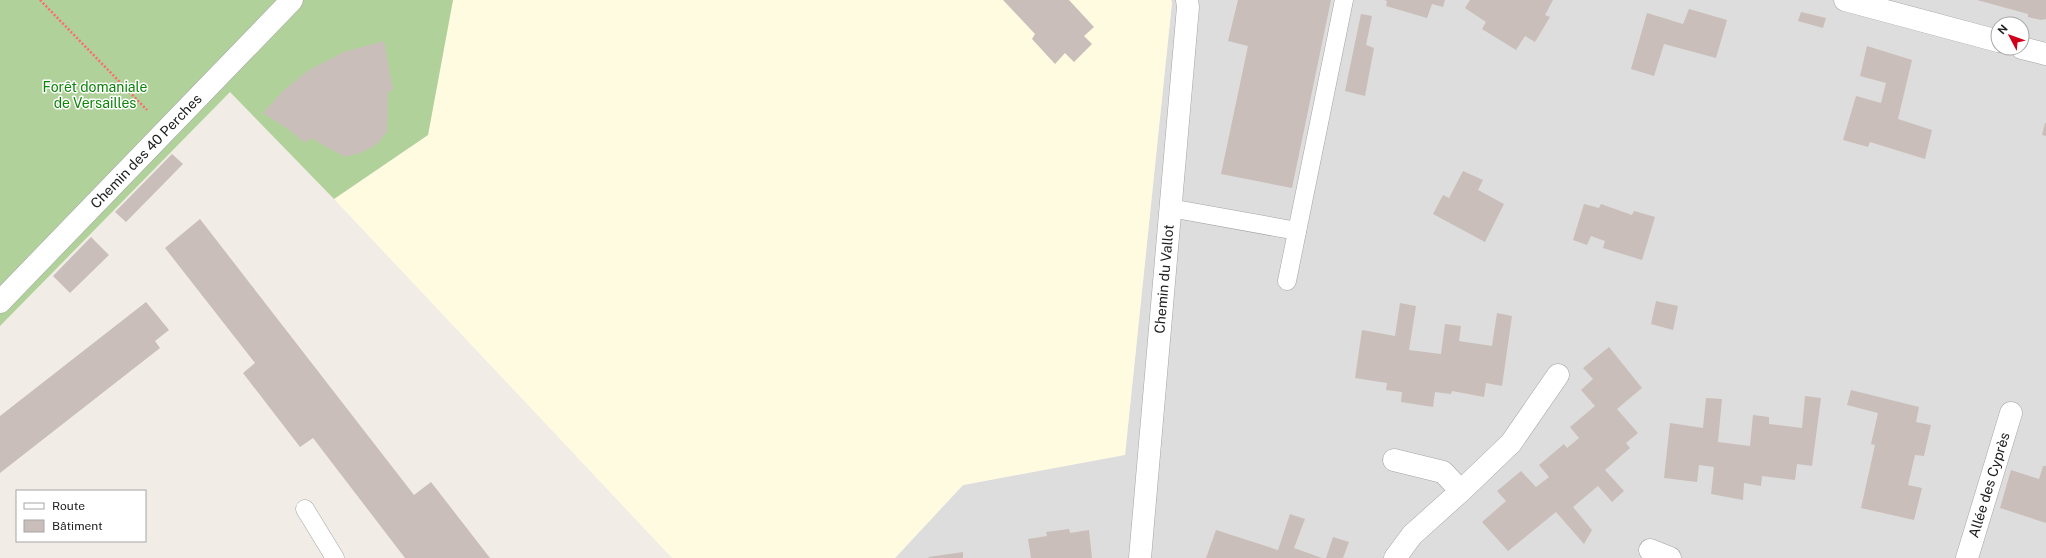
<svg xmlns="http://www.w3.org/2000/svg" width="2046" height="558" viewBox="0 0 2046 558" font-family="'Public Sans',sans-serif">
  <rect width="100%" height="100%" fill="#f1ece6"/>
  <path fill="#dedddd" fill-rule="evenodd" d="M1171,0H2046V558H895L963,485L1125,454L1172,2ZM1998,24H2022V48H1998Z"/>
  <polygon fill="#fffbe1" points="453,0 1171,0 1172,2 1125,455 963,485 895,558 672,558 334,199 428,135"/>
  <polygon fill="#b1d19a" points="0,0 453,0 428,135 334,199 230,92 0,326"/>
  <g fill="#c9beb9">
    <polygon points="1003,0 1069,0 1094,27 1084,36 1092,44 1074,62 1065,53 1055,64 1032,39 1035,34"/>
    <polygon points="1238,0 1331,0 1292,188 1221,174 1248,46 1228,41"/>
    <polygon points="1384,0 1445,0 1443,7 1432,4 1427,18 1386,6 1387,1"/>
    <polygon points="1470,0 1553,0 1545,15 1550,17 1535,42 1525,36 1516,50 1482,29 1486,22 1465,8"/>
    <polygon points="1977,0 2046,0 2046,19 2041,20 2028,17 2028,14"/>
    <polygon points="1689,9 1727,20 1716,58 1664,44 1654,76 1631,69 1647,13 1683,24"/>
    <polygon points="1801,12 1826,18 1823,28 1798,21"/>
    <polygon points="1361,14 1372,16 1366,45 1374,48 1365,96 1345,91"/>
    <polygon points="384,41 393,91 388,91 387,132 377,144 363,152 345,157 311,138 305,143 288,129 263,113 284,90 309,70 344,52"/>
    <polygon points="1867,46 1912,60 1898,119 1932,130 1925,159 1870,142 1868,147 1843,140 1856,96 1881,103 1886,83 1860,76"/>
    <polygon points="2045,123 2046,123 2046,136 2042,135"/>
    <polygon points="172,154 183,164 126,222 115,212"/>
    <polygon points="1463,171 1483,180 1478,190 1504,204 1485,242 1433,214 1443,195 1449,198"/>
    <polygon points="1584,204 1599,208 1601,204 1632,215 1634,211 1655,217 1642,260 1603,248 1605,241 1591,236 1587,245 1573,240"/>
    <polygon points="200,219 414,495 431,482 490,558 405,558 313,438 300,447 243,373 255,363 165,248"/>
    <polygon points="91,237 109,255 70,293 53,276"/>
    <polygon points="1656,301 1678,306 1673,330 1651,324"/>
    <polygon points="146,302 169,330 155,341 160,348 0,473 0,416"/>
    <polygon points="1400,303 1416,306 1409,350 1441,354 1445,324 1461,326 1459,341 1492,346 1497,313 1512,316 1502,386 1486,383 1484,397 1452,391 1451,394 1435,392 1433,407 1401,402 1402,392 1386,390 1387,383 1355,378 1362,330 1395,336"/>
    <polygon points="1609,347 1642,388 1617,409 1638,433 1626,443 1630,448 1605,470 1624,491 1612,502 1598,486 1573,507 1592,530 1584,544 1556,512 1508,551 1482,522 1506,501 1497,491 1521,471 1536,487 1549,477 1539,465 1564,444 1567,448 1579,438 1570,427 1595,406 1581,390 1593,379 1583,368"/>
    <polygon points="1851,390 1919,407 1916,422 1931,425 1924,456 1915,455 1908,485 1922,488 1914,520 1861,508 1875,445 1871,444 1878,413 1847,405"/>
    <polygon points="1805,396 1821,398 1812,466 1797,464 1795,480 1762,476 1761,486 1744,483 1743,500 1711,494 1714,467 1699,465 1697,482 1664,478 1670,423 1703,428 1706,398 1722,399 1718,442 1750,446 1753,415 1769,417 1769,424 1802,428"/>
    <polygon points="2043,466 2046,466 2046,523 2000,508 2011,470 2039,479"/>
    <polygon points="1290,514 1305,519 1294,548 1322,558 1206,558 1216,530 1278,550"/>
    <polygon points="1069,529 1070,533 1089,530 1092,558 1031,558 1028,539 1047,536 1046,532"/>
    <polygon points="1333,537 1349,542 1343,558 1326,558"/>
    <polygon points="963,552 963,558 928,558 929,557"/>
  </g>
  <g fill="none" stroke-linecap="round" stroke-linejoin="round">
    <g stroke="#a4a4a4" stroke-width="19">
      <g id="lane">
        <polyline points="1170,208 1297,231"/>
        <polyline points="1287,281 1344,0"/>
        <polyline points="305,509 335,558"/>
      </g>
    </g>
    <g stroke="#a4a4a4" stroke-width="23">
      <g id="street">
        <polyline points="1845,0 1998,41"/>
        <polyline points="2022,48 2046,54"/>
        <polyline points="0,302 292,0"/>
        <polyline points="1394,460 1443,472 1461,491"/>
        <polyline points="1650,550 1670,558"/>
        <polyline points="1140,558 1188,7 1187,0"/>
        <polyline points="1395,558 1412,535 1461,491 1511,443 1558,375"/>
        <polyline points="1967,558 2011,413"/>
      </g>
    </g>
    <polyline stroke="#fe6a6d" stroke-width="2.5" stroke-dasharray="2 2" stroke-linecap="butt" points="40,0 147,110"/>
    <use href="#lane" stroke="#fff" stroke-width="18"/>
    <use href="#street" stroke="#fff" stroke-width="22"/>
  </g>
  <g text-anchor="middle" stroke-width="3" stroke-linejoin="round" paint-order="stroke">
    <g font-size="14" fill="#0d8408" stroke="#fff">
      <text x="95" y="92">Forêt domaniale<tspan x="95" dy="16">de Versailles</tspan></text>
    </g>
    <g font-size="14" fill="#202020" stroke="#fff">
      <text transform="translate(146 151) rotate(-46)" y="5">Chemin des 40 Perches</text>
      <text transform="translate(1164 279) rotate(-85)" y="5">Chemin du Vallot</text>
      <text transform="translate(1989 485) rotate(-73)" y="5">Allée des Cyprès</text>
    </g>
  </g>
  <rect x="16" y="490" width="130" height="52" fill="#ffffff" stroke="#a6a6a6"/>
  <rect x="24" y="503" width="20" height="6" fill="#ffffff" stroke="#a6a6a6"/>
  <text x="52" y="510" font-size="12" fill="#202020">Route</text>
  <rect x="24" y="520" width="20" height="12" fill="#c9beb9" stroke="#a6a6a6"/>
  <text x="52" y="530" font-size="12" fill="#202020">Bâtiment</text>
  <g transform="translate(2010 36) rotate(311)"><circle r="19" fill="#ffffff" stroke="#a6a6a6"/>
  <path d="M0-3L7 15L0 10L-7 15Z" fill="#d0001a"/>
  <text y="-6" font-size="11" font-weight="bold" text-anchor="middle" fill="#202020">N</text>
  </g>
</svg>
